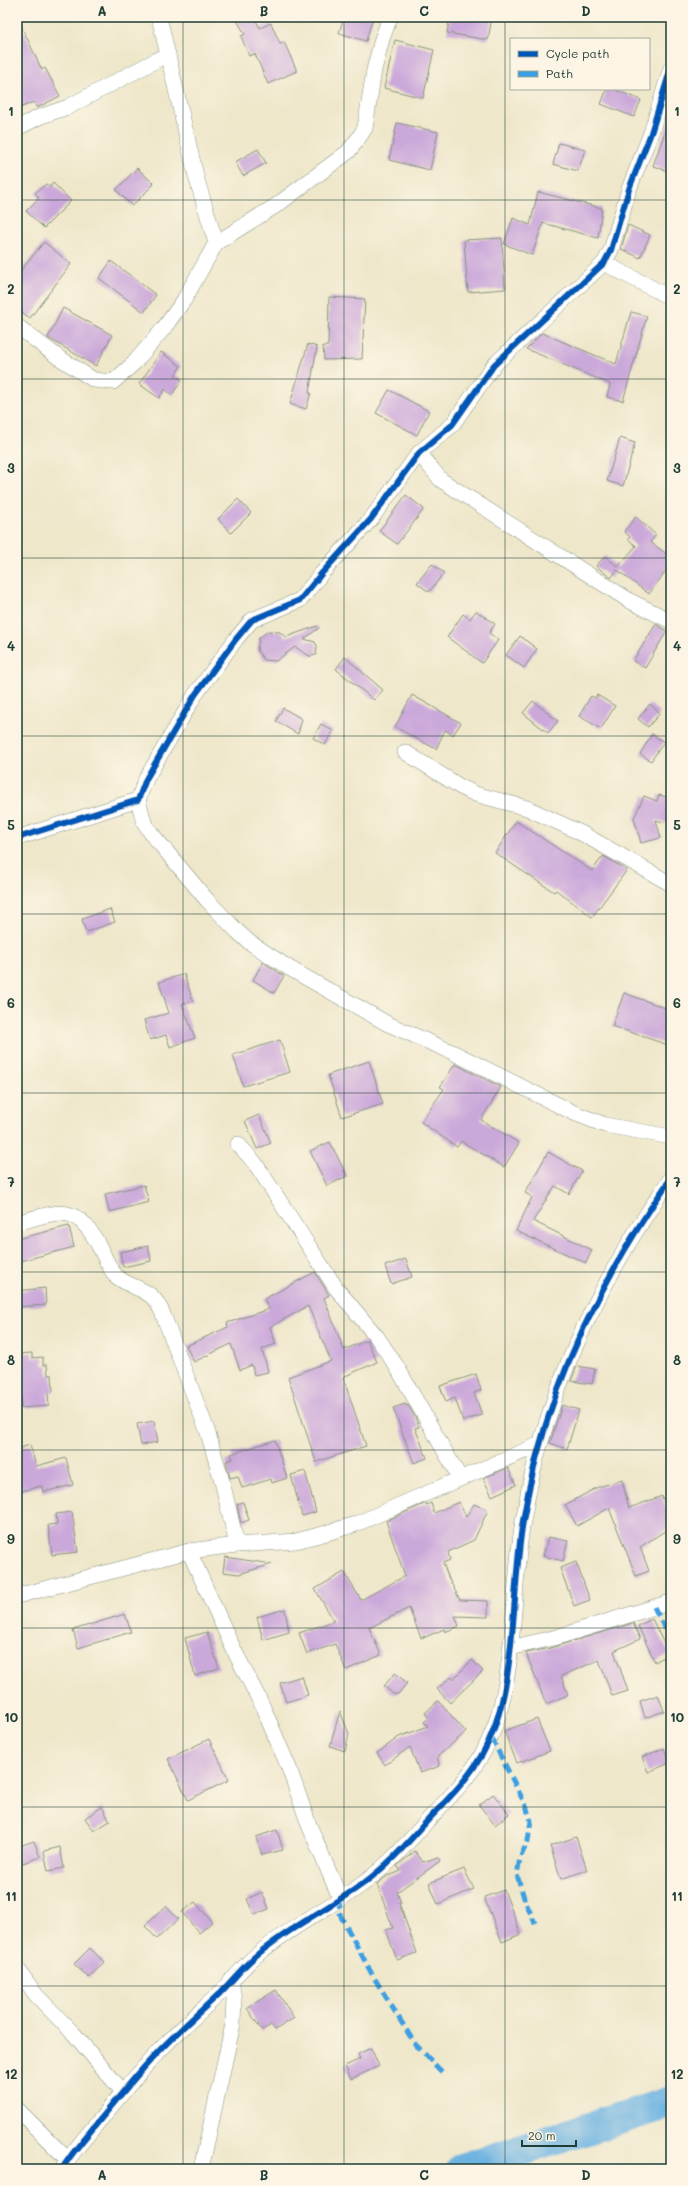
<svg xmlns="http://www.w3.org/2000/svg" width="688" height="2186" viewBox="0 0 688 2186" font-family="Mali,sans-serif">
  <rect width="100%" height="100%" fill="#fcf5e5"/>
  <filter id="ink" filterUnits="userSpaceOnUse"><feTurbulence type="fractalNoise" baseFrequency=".025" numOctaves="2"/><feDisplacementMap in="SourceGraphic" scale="8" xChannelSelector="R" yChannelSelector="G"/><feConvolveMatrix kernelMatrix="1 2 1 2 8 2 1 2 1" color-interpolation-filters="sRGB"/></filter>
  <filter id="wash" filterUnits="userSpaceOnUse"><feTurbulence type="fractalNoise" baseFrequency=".012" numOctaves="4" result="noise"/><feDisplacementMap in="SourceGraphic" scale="16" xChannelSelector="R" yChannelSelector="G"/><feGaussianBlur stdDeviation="0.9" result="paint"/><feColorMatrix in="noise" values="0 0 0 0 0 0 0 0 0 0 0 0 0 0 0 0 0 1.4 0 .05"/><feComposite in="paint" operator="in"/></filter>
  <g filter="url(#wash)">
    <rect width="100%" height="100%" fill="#eee7ca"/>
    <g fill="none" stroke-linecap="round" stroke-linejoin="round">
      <polyline stroke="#68b1e0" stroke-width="32" points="462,2169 671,2102"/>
    </g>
    <g id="blocks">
      <g fill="#cba8da">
        <polygon points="17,17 42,70 45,68 60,96 37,108 34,102 17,109"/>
        <polygon points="235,17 254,17 260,28 271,23 280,44 284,42 297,71 268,84 255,54 249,56 241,36 245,34"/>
        <polygon points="344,17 373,17 366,41 339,33"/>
        <polygon points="450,17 492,17 488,40 447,33"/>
        <polygon points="395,40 434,50 423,98 384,88"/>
        <polygon points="607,89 613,89 641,100 634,117 601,104"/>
        <polygon points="669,120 671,120 671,172 653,166"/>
        <polygon points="397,123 438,132 430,170 389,160"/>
        <polygon points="559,143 585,150 578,171 553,164"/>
        <polygon points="258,149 266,163 243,176 235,162"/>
        <polygon points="137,168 154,184 132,206 116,190"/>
        <polygon points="53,183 71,201 44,228 26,211 39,198 35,193 46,184 50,187"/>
        <polygon points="538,192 602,208 598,238 543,223 532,255 504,244 513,218 530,225"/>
        <polygon points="628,225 650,235 640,258 621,249"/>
        <polygon points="502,238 505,289 468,292 464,240"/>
        <polygon points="44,242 71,264 30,318 17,309 17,275"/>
        <polygon points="111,261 156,295 144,312 99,278"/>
        <polygon points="329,297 365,299 362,359 324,360 323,346 328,346"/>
        <polygon points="63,308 112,335 96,366 48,338"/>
        <polygon points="631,312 647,316 623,401 607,397 610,384 526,349 542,333 616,364"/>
        <polygon points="308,344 317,347 309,393 311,393 306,409 290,404"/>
        <polygon points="161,352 181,366 175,375 182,380 172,395 165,389 159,398 139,384"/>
        <polygon points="389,390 429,411 417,435 376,413"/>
        <polygon points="620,438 635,443 623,486 607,481"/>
        <polygon points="406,495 424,509 397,544 379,531"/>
        <polygon points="238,499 251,513 231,533 218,519"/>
        <polygon points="636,517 656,535 650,542 671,557 671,564 649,594 617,570 611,578 596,566 605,556 618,567 636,546 628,539 630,537 624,531"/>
        <polygon points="432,564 444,573 429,592 417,583"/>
        <polygon points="476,611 495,624 489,633 498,640 482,663 447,637 463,614 470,619"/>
        <polygon points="656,624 667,631 645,668 633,661"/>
        <polygon points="317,626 319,628 304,639 315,642 317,646 316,655 310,656 311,657 295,647 276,661 264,660 257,650 259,638 268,631 280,632 286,637"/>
        <polygon points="520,636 537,649 524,668 506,655"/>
        <polygon points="345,657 383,690 374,700 336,669"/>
        <polygon points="412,695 461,723 453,735 445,730 436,749 395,727"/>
        <polygon points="597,695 615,706 601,729 579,716 591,696 595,698"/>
        <polygon points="533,701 558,721 548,733 523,713"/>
        <polygon points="650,704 660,713 648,727 638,719"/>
        <polygon points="283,708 302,719 298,734 276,721"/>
        <polygon points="321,724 333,731 325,745 313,738"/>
        <polygon points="652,734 664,742 651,761 640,754"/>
        <polygon points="659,795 671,798 671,824 656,820 661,838 641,843 634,818 644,796 657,801"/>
        <polygon points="516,821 592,871 603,856 627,870 592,917 556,890 554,892 495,853"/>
        <polygon points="110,909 115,922 86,932 82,919"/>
        <polygon points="263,962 284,976 274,993 253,980"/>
        <polygon points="184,974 193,1001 182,1004 195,1038 170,1047 166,1035 150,1040 144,1020 169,1013 159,982"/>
        <polygon points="624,993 671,1010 671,1046 612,1026"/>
        <polygon points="280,1040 290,1072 243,1086 233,1055"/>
        <polygon points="369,1061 383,1104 342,1117 328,1075"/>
        <polygon points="455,1064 501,1087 481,1120 519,1143 504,1167 461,1141 457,1147 421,1122 444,1089 440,1087"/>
        <polygon points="259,1115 271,1143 257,1149 245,1121"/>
        <polygon points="330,1142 347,1176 327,1186 310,1151"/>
        <polygon points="548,1152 582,1171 569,1194 555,1186 533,1221 592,1250 586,1263 516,1231 532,1197 525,1193"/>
        <polygon points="144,1185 149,1202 109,1212 105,1194"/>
        <polygon points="69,1226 74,1247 17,1262 17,1239"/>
        <polygon points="148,1246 151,1261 123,1267 120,1252"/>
        <polygon points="406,1259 412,1277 391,1284 385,1266"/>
        <polygon points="315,1272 329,1295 324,1298 344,1350 367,1340 377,1362 343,1377 366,1446 316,1462 288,1377 331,1361 308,1306 270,1327 276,1344 262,1349 268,1372 254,1375 252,1365 240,1370 231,1344 194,1362 186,1346 228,1327 227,1323 269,1309 264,1299"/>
        <polygon points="45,1288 46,1305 17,1307 17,1291"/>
        <polygon points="32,1353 32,1358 43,1357 43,1365 47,1365 48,1375 52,1375 53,1392 48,1393 49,1406 21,1408 21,1396 17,1396 17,1354"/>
        <polygon points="577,1366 595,1369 592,1384 571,1381"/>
        <polygon points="476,1374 481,1390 474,1393 482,1415 463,1421 455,1398 446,1402 440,1386"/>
        <polygon points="405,1404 406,1406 408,1405 415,1417 419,1427 415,1428 427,1458 414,1463 393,1408"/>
        <polygon points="562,1405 579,1410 567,1449 550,1443"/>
        <polygon points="154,1421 158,1442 141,1445 137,1424"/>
        <polygon points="275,1440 287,1478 272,1483 271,1479 242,1488 238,1476 230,1478 226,1461 233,1459 231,1454"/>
        <polygon points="30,1445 36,1466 66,1458 73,1485 43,1492 42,1486 17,1492 17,1449"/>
        <polygon points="508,1468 516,1485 492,1496 483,1478"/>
        <polygon points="305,1471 316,1512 302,1516 291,1475"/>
        <polygon points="622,1480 629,1508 662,1496 671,1522 671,1527 640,1547 649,1571 636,1576 609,1508 577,1526 565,1505 598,1487"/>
        <polygon points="243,1502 249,1520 241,1523 237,1504"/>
        <polygon points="459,1502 466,1517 474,1504 488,1510 474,1540 448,1552 450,1560 443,1563 449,1579 460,1600 488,1601 488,1617 455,1616 459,1626 445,1632 444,1629 423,1638 425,1636 421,1638 409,1608 369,1628 381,1655 346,1670 335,1644 307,1654 299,1633 334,1621 315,1589 344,1572 361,1600 405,1576 386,1521 426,1503 427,1505 431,1503 434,1513"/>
        <polygon points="72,1512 78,1552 52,1555 48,1525 57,1524 56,1514"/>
        <polygon points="548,1537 568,1541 563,1561 543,1556"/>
        <polygon points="225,1557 272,1564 239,1574 223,1572"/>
        <polygon points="576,1562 590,1600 574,1606 560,1568"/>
        <polygon points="285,1609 289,1632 263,1640 257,1617"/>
        <polygon points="125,1614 131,1632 78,1648 73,1630"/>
        <polygon points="652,1619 669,1654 655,1662 638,1626"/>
        <polygon points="633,1623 640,1639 614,1651 628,1691 612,1696 599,1660 561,1676 568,1695 546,1704 526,1653 550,1648"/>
        <polygon points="207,1632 219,1668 195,1676 185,1638"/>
        <polygon points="472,1660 483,1671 450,1703 437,1689 451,1677 453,1679"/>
        <polygon points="395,1673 407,1683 398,1694 393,1694 384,1686"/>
        <polygon points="302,1676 308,1695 286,1702 280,1683"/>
        <polygon points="658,1695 664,1711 645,1718 640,1701"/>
        <polygon points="438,1701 466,1732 437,1757 440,1766 420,1773 410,1747 385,1765 377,1753 399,1737 428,1726 424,1722 429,1718 425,1713"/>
        <polygon points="340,1711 349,1734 345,1751 330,1746"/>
        <polygon points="537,1719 550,1751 517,1763 504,1731"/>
        <polygon points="209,1739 229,1780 188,1800 168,1759"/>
        <polygon points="664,1748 670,1763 648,1772 642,1757"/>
        <polygon points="493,1794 509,1814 495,1825 479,1805"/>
        <polygon points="102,1807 110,1821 94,1831 85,1818"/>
        <polygon points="277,1830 283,1850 262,1855 256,1837"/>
        <polygon points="576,1837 587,1870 561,1879 550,1846"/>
        <polygon points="34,1841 40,1857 17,1865 17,1847"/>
        <polygon points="60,1847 64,1868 48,1871 44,1851"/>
        <polygon points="415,1851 423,1862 438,1857 440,1861 397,1892 401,1903 399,1903 417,1953 397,1960 386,1930 393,1928 377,1884 386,1877 401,1871 397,1866"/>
        <polygon points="464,1869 474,1889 438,1904 429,1883"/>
        <polygon points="504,1890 521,1934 502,1942 484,1897"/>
        <polygon points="262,1892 269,1909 254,1915 247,1899"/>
        <polygon points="195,1902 212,1922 199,1933 182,1912"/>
        <polygon points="166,1906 178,1919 157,1939 145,1926"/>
        <polygon points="90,1948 104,1962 89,1978 74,1964"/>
        <polygon points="276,1990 294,2018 275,2030 271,2025 262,2031 247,2008"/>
        <polygon points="371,2048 379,2066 351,2079 345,2066 360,2059 358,2054"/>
      </g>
    </g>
  </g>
  <g filter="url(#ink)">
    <use href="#blocks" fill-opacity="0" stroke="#86927f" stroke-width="1"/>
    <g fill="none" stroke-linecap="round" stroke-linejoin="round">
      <g stroke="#86927f" stroke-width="16">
        <g id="street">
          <polyline points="159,17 197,180 216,243"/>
          <polyline points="17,128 39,117 68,107 168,54"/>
          <polyline points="604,263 671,298"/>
          <polyline points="17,326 58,357 94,380 113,382 134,363 164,328 184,300 216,243 277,205 348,152 358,139 365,128 374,70 382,39 390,17"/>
          <polyline points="419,453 441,480 630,601 671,621"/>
          <polyline points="405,752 459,786 475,794 527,808 581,833 671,884"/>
          <polyline points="138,800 144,822 151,833 207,900 237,931 249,942 289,968 388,1024 452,1052 574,1113 605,1125 671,1137"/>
          <polyline points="17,838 138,800 146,779 195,695 236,639 252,620 300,600 322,573 371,519 419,453 452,425 494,365 604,263 611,250 629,189 651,133 671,68"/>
          <polyline points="238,1144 255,1163 336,1288 377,1337 397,1367 460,1478"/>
          <path d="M17,1223C59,1211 76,1202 99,1246C105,1257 108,1267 116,1276C126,1285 139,1287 150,1295C157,1300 161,1309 164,1317L207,1430L222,1481L237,1545"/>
          <polyline points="189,1551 233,1648 262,1705 289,1768 309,1825 340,1898"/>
          <polyline points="17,1596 189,1551 237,1545 296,1541 323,1534 356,1524 538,1445"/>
          <polyline points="510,1648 557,1637 671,1602"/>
          <polyline points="17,1968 36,1995 74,2034 123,2092"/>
          <polyline points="17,2109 67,2159"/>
          <path d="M62,2169C72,2152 86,2137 99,2121C121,2095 142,2067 167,2043C184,2026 202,2010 220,1993C233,1980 244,1965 258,1954C288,1929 323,1911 354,1890C383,1871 406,1845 429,1819C447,1800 466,1781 480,1758C519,1693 510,1596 523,1521C543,1396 599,1281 671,1178"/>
          <polyline points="201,2169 233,2024 234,1999 231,1980"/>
        </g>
      </g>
      <use href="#street" stroke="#fff" stroke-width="15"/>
      <g stroke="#3c9ee2" stroke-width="5" stroke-dasharray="10 5" stroke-linecap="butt">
        <polyline points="654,1607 671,1641"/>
        <polyline points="491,1737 526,1806 531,1821 528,1841 520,1858 517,1875 525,1901 535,1923"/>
        <polyline points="340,1898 339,1913 373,1976 415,2044 442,2072"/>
      </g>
      <g stroke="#fcf5e5" stroke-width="8">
        <g id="cycleway">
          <polyline points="17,838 138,800 146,779 195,695 236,639 252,620 300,600 322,573 371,519 419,453 452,425 494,365 604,263 611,250 629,189 651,133 671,68"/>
          <path d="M62,2169C72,2152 86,2137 99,2121C121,2095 142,2067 167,2043C184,2026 202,2010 220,1993C233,1980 244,1965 258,1954C288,1929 323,1911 354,1890C383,1871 406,1845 429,1819C447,1800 466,1781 480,1758C519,1693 510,1596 523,1521C543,1396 599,1281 671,1178"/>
        </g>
      </g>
      <use href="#cycleway" stroke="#0057b8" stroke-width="6"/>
    </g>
  </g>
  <path fill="none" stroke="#1f3d34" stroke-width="1" stroke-opacity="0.55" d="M183,17V2169M344,17V2169M505,17V2169M17,200H671M17,379H671M17,558H671M17,736H671M17,914H671M17,1093H671M17,1272H671M17,1450H671M17,1628H671M17,1807H671M17,1986H671"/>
  <rect width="688" height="2186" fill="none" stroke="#fcf5e5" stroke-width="44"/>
  <rect x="510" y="38" width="140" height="52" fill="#fcf5e5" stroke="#a4ab9e"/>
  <rect x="518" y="51" width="20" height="6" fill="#0057b8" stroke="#a4ab9e"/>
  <text x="546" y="58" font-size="12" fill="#1f3d34">Cycle path</text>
  <rect x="518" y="71" width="20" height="6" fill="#3c9ee2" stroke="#a4ab9e"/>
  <text x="546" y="78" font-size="12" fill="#1f3d34">Path</text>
  <path d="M522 2140v6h54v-6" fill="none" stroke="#1f3d34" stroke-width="2"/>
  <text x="528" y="2140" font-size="12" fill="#1f3d34" stroke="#fcf5e5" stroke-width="3" paint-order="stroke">20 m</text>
  <rect x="22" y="22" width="644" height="2142" fill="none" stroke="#1f3d34" stroke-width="1.5"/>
  <g font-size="13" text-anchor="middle" font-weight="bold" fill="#1f3d34">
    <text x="102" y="16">A</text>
    <text x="264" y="16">B</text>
    <text x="424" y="16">C</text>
    <text x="586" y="16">D</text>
    <text x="11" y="116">1</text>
    <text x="677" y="116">1</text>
    <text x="11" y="294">2</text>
    <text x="677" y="294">2</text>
    <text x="11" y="473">3</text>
    <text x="677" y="473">3</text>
    <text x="11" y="651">4</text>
    <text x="677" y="651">4</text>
    <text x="11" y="830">5</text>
    <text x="677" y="830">5</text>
    <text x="11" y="1008">6</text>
    <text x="677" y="1008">6</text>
    <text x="11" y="1187">7</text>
    <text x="677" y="1187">7</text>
    <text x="11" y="1365">8</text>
    <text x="677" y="1365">8</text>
    <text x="11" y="1544">9</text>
    <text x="677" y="1544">9</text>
    <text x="11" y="1722">10</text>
    <text x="677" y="1722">10</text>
    <text x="11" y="1901">11</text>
    <text x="677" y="1901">11</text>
    <text x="11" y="2079">12</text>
    <text x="677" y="2079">12</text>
    <text x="102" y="2180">A</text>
    <text x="264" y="2180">B</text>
    <text x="424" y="2180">C</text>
    <text x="586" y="2180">D</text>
  </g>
</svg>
